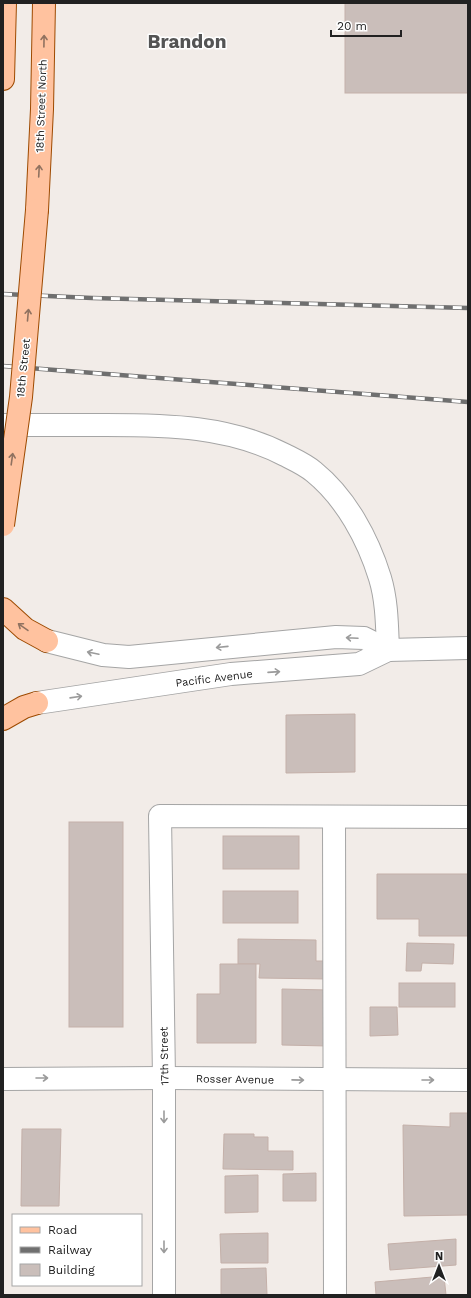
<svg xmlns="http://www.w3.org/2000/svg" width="471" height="1298" viewBox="0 0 471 1298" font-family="'Work Sans',sans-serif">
  <rect width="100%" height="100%" fill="#f2ece8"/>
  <g fill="#cabeba" stroke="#c4b0a9">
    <rect x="345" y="3" width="123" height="90"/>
    <polygon points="355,714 355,772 286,773 286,715"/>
    <rect x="69" y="822" width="54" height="205"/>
    <rect x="223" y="836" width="76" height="33"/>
    <polygon points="377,874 468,874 468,936 419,936 419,919 377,919"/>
    <rect x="223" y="891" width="75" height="32"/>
    <polygon points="238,939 316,940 316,961 327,961 327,979 259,978 260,964 238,964"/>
    <polygon points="407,943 454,944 453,964 422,963 421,971 406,971"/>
    <polygon points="220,964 256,964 256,1043 197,1043 197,994 220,994"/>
    <rect x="399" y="983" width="56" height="24"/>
    <polygon points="282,989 329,990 328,1046 282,1045"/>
    <polygon points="370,1007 397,1007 398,1035 370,1036"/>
    <polygon points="450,1113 468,1113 468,1215 404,1216 403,1125 450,1127"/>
    <polygon points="22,1129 61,1129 59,1206 21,1206"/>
    <polygon points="224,1134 254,1134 254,1137 268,1137 268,1151 293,1151 293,1170 223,1169"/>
    <polygon points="316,1173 316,1201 283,1201 283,1174"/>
    <polygon points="258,1175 258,1212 225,1213 225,1176"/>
    <polygon points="268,1233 268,1263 221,1263 220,1234"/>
    <polygon points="456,1239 456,1265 390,1270 388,1244"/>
    <polygon points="266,1268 267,1295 221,1295 221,1269"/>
    <polygon points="444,1276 446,1295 376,1295 375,1282"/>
  </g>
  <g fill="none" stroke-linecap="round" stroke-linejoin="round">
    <g stroke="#a5a5a5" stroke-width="24">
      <g id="minor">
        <path d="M3,425C37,425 71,425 106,425C168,425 229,426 285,455C295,460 306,465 314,472C346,498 368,539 380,578C387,601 387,626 388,650"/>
        <polyline points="47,641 103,655 129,657 336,637 364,638 388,650"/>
        <polyline points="37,703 231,674 359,664 388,650 468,648"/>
        <polyline points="334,817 335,1295"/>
        <polyline points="3,1079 164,1078 468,1080"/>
        <polyline points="164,1295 164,1078 160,816 468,817"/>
      </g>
    </g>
    <g stroke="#9e4a00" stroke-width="24">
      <g id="major">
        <polyline points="3,79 5,3"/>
        <polyline points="37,210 42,109 44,3"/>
        <polyline points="3,609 25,629 47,641"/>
        <polyline points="3,719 24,707 37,703"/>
      </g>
    </g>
    <use href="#minor" stroke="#fff" stroke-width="22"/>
    <use href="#major" stroke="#ffc29f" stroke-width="22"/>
    <g stroke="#6f6f6f" stroke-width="4.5">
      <g id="rail">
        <polyline points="3,294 92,298 468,308"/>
        <polyline points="3,366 468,402"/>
      </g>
    </g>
    <use href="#rail" stroke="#fff" stroke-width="3" stroke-dasharray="9" stroke-linecap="butt"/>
    <g stroke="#9e4a00" stroke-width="24" stroke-linecap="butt">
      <polyline id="major-bridge" points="3,525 21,397 37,210"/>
    </g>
    <use href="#major-bridge" stroke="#ffc29f" stroke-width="22"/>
  </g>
  <defs><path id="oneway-shaft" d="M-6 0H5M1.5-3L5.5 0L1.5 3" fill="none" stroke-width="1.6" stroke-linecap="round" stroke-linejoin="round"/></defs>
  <g stroke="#907260">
    <use href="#oneway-shaft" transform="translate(44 41) rotate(-89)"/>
    <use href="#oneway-shaft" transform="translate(39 171) rotate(-87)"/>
    <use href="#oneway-shaft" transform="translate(28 315) rotate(-85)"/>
    <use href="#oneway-shaft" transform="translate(12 459) rotate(-82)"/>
    <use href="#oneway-shaft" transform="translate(23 627) rotate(-145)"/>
  </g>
  <g stroke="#9b9b9b">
    <use href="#oneway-shaft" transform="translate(352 638) rotate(-177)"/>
    <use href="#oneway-shaft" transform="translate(222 647) rotate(174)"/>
    <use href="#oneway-shaft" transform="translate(93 653) rotate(-168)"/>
    <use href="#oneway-shaft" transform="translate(274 672) rotate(-4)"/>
    <use href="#oneway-shaft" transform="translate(76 697) rotate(-8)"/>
    <use href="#oneway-shaft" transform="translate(42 1078)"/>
    <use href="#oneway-shaft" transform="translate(298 1080) rotate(1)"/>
    <use href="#oneway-shaft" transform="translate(428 1080)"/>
    <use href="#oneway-shaft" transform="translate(164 1117) rotate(90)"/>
    <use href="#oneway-shaft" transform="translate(164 1247) rotate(90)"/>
  </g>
  <g text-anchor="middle" stroke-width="3" stroke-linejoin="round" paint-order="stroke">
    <g font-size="11" fill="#212121" stroke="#fff">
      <text transform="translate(41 106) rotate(-88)" y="4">18th Street North</text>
      <text transform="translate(23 368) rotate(-84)" y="4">18th Street</text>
      <text transform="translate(214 678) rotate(-7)" y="4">Pacific Avenue</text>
      <text transform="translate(164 1056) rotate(-91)" y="4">17th Street</text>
      <text transform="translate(235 1079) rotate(1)" y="4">Rosser Avenue</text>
    </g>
    <g font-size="19" font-weight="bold" fill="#545454" stroke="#fff">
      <text x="187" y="48">Brandon</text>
    </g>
  </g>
  <rect width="471" height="1298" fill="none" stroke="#212121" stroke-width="8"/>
  <rect x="12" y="1214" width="130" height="72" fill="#ffffff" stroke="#a6a6a6"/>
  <rect x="20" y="1227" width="20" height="6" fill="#ffc29f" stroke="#a6a6a6"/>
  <text x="48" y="1234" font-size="12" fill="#212121">Road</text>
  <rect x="20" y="1247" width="20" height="6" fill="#6f6f6f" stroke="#a6a6a6"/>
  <text x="48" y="1254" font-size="12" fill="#212121">Railway</text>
  <rect x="20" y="1264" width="20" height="12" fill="#cabeba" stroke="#a6a6a6"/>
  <text x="48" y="1274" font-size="12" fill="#212121">Building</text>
  <g transform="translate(439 1266)" stroke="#ffffff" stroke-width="3" paint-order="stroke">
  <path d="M0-3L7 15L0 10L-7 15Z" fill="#212121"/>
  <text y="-6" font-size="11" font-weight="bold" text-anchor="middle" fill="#212121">N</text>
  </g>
  <path d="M331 30v6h70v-6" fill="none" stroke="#212121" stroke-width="2"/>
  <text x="337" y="30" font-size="12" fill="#212121" stroke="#ffffff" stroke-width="3" paint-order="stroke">20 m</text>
</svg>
